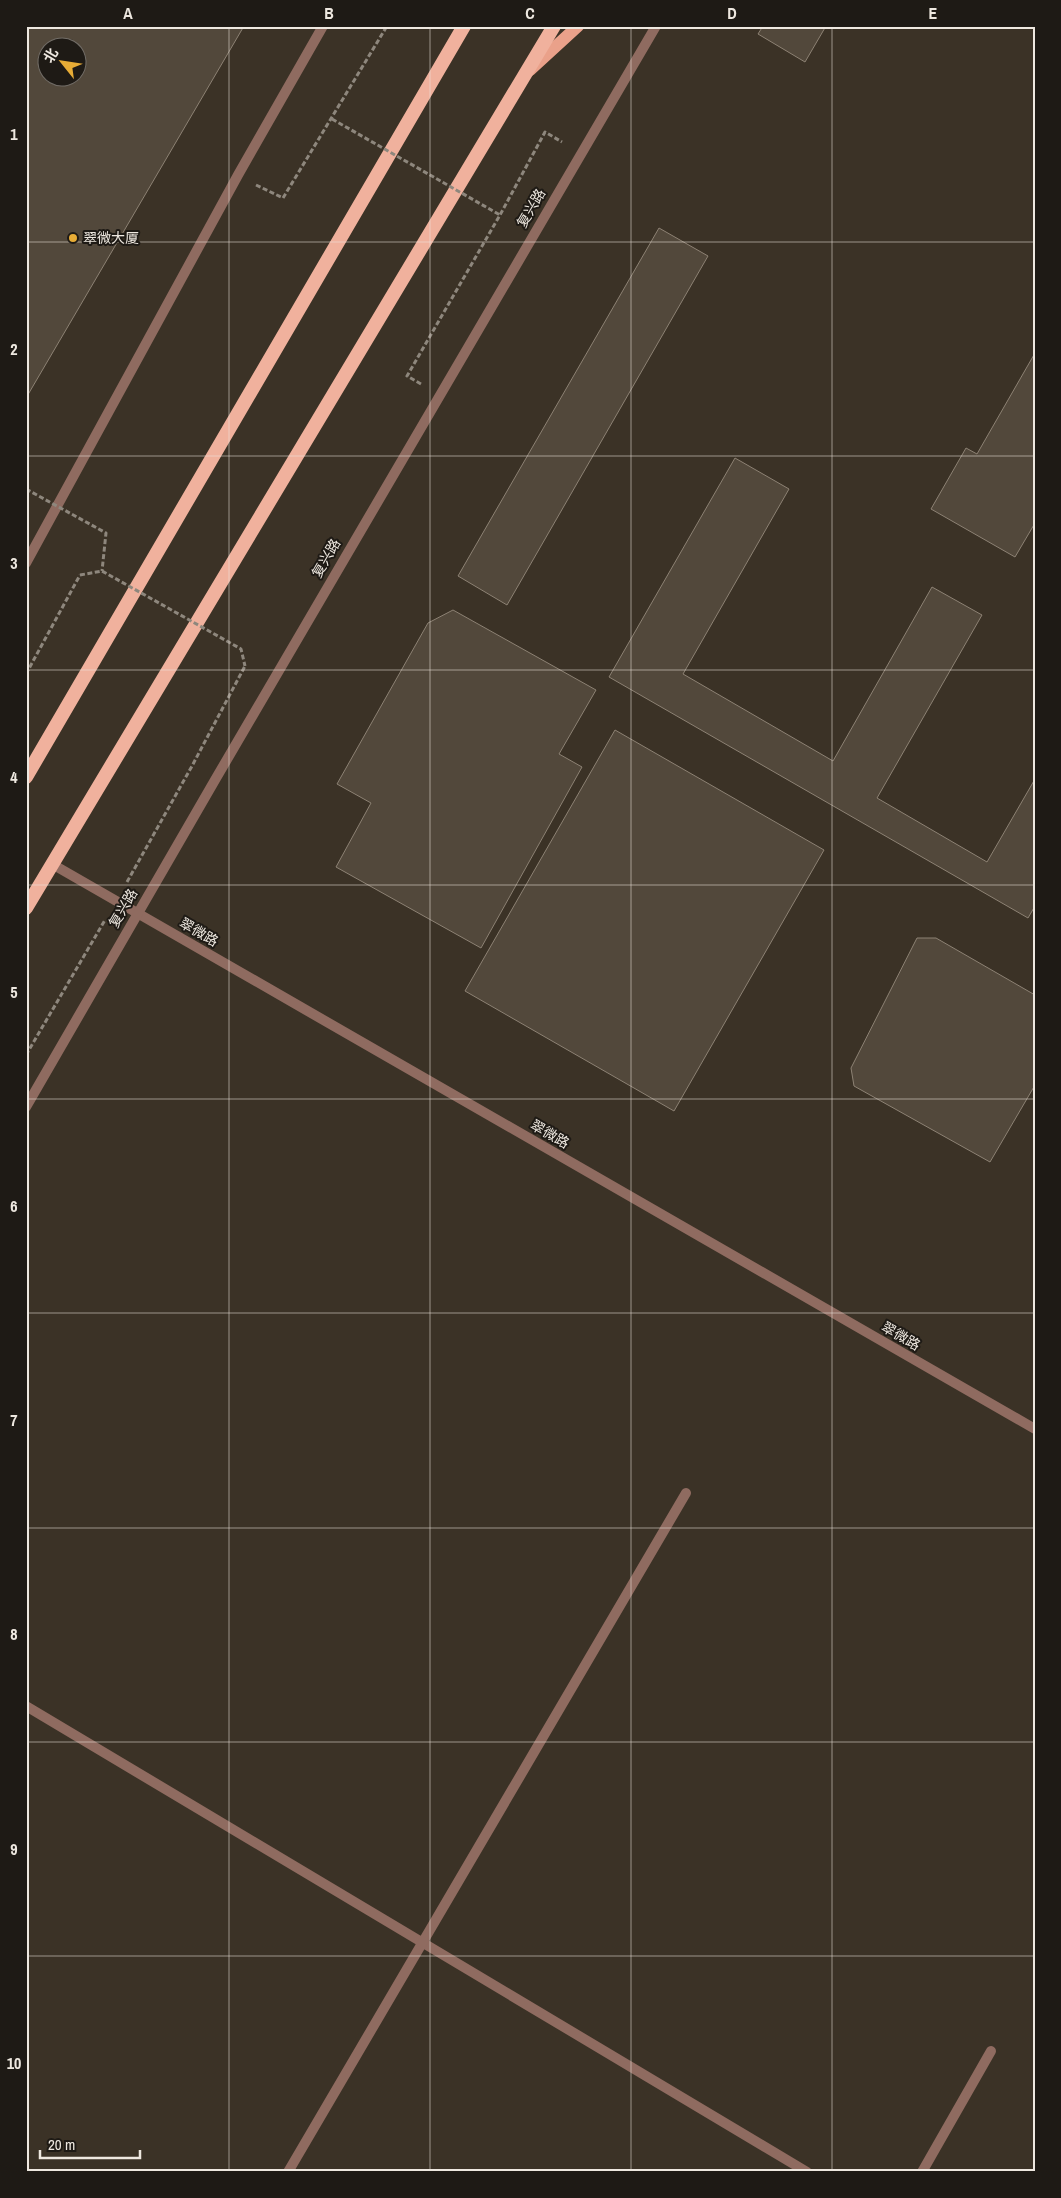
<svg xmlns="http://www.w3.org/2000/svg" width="1061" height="2198" viewBox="0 0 1061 2198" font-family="'Archivo Narrow','Noto Sans SC',sans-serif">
  <rect width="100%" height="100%" fill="#3b3226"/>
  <g fill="#52483b" stroke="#8d8274" fill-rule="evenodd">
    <path d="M26,26H244L26,398ZM48,48H78V78H48Z"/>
    <polygon points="763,26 826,26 805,62 758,34"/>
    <polygon points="659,228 708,256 507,605 458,576"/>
    <polygon points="1035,353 1035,523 1015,557 931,509 966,448 977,454"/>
    <polygon points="735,458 789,489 683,674 833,761 932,587 982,615 877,798 987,862 1035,779 1035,906 1028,918 609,677"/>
    <polygon points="453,610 596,690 559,754 582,767 481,948 336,867 371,803 337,784 428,623"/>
    <polygon points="615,730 824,850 674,1111 465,991"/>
    <polygon points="917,938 936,938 1035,995 1035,1085 990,1162 854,1086 851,1068"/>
  </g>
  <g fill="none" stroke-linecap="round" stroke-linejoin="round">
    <g stroke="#8e877d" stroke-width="3" stroke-dasharray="5 2.5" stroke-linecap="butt">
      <polyline points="256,185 283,198 387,26"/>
      <polyline points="421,384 407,376 500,215 545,132 562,142"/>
      <polyline points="26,674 80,575"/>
      <polyline points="127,882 192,766 245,666"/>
      <polyline points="26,1055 105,920"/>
    </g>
    <g stroke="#8f6b60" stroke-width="10">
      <polyline points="52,864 1035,1429"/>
      <polyline points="26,1706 807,2172"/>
      <polyline points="288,2172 686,1493"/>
      <polyline points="922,2172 991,2051"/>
    </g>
    <g stroke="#8f6b60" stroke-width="10">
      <polyline points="26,563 238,175 323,26"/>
      <polyline points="26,1107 215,780 656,26"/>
    </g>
    <polyline stroke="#eaa18a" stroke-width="12" points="530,70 578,26"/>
    <g stroke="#f0b19d" stroke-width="14">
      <polyline points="26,777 464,26"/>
      <polyline points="26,908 554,26"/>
    </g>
    <g stroke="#8e877d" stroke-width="3" stroke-dasharray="5 2.5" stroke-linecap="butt">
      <polyline points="332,119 500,215"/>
      <polyline points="26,489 106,533 102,571"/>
      <polyline points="80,575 102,571 241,649 245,666"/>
    </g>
  </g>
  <path fill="none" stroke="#eee8e0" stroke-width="1" stroke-opacity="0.55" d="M229,26V2172M430,26V2172M631,26V2172M832,26V2172M26,242H1035M26,456H1035M26,670H1035M26,885H1035M26,1099H1035M26,1313H1035M26,1528H1035M26,1742H1035M26,1956H1035"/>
  <circle fill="#e7ac36" stroke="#1e1a15" stroke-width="2" cx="73" cy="238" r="5"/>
  <g text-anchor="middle" stroke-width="4" stroke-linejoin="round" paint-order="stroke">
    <g font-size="14" fill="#eee8e0" stroke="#1e1a15">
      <text transform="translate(531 208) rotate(-60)" y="5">复兴路</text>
      <text transform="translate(326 558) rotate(-60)" y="5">复兴路</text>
      <text transform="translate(123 908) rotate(-60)" y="5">复兴路</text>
      <text transform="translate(199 932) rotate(30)" y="5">翠微路</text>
      <text transform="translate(550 1134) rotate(30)" y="5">翠微路</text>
      <text transform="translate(901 1336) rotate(30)" y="5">翠微路</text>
    </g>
    <g font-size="14" fill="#eee8e0" stroke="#1e1a15" text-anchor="start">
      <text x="83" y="243">翠微大厦</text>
    </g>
  </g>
  <rect width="1061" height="2198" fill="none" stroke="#1e1a15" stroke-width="55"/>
  <g transform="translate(62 62) rotate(300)"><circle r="24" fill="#1e1a15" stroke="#716c66"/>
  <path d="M0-4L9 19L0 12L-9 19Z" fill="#e7ac36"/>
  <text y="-8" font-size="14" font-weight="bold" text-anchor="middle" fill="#eee8e0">北</text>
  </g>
  <path d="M40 2150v8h100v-8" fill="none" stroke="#eee8e0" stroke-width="2.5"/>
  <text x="48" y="2150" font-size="15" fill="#eee8e0" stroke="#1e1a15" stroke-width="4" paint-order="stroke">20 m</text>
  <rect x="28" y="28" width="1006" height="2142" fill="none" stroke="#eee8e0" stroke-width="2"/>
  <g font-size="16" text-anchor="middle" font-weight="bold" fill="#eee8e0">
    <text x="128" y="19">A</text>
    <text x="329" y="19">B</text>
    <text x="530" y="19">C</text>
    <text x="732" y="19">D</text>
    <text x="933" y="19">E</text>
    <text x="14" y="140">1</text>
    <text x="14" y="355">2</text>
    <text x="14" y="569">3</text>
    <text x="14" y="783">4</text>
    <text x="14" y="998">5</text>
    <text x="14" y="1212">6</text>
    <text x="14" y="1426">7</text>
    <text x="14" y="1640">8</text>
    <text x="14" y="1855">9</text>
    <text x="14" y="2069">10</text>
  </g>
</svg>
